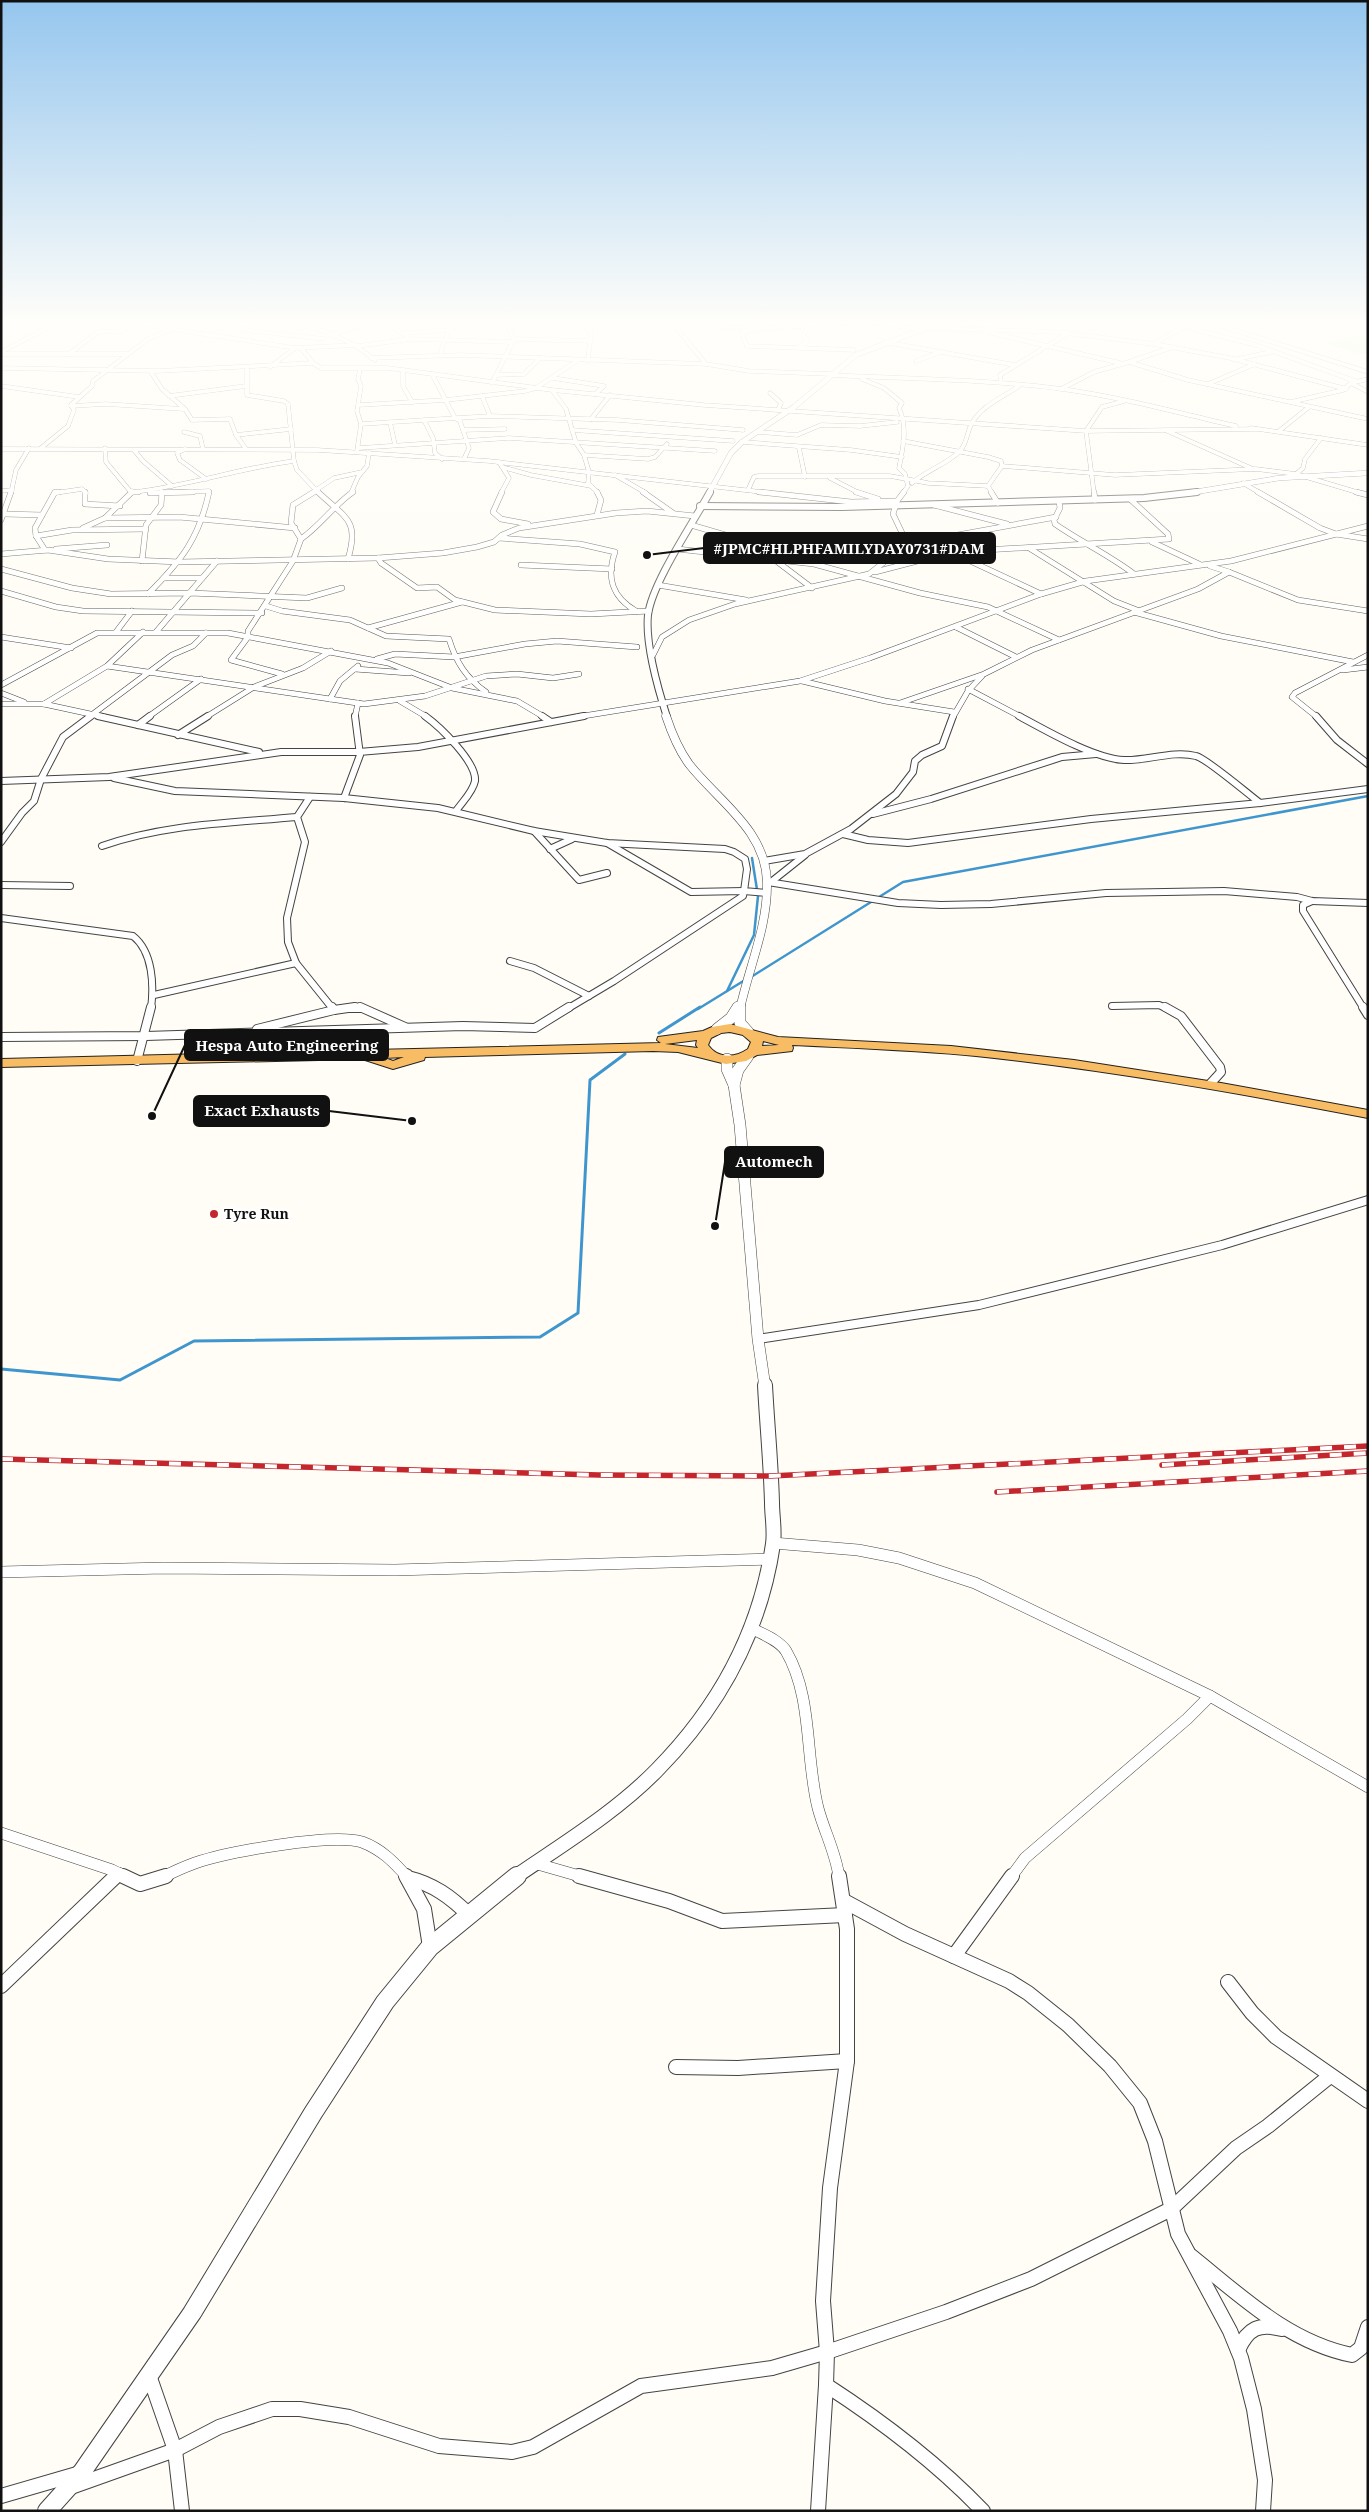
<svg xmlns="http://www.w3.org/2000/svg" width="1369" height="2512" viewBox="0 0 1369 2512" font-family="'Noto Serif',serif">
  <rect width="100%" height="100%" fill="#fffdf5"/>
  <polygon fill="#e6f2cf" points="1368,334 1368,353 1363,354 1325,343"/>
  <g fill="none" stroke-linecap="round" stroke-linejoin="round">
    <g stroke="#3f96cf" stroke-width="2.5">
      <polyline points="751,977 903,882 1368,796"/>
      <polyline points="727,991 754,935 758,896 752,858"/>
      <polyline points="698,1009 745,980"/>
    </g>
    <g stroke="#3f96cf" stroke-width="3">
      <polyline points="659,1033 700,1007"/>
      <polyline points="1,1369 120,1380 194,1341 540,1337 578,1313 590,1080 625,1054"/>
    </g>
    <g stroke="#444" stroke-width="4.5">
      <g id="minor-far5">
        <polyline points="106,319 295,348 356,345"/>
        <path d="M284,319C319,329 346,336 375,360"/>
        <polyline points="570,319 570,324 588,327"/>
        <polyline points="669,319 706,364 749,371 831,374"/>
        <polyline points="704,319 712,327 748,328"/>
        <polyline points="956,319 987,326"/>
        <polyline points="1073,319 1077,320"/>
        <polyline points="1153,319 1256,345 1355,381"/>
        <polyline points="1199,319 1368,372"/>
        <polyline points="374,321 386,323 411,339 511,342"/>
        <polyline points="864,322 920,329"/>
        <polyline points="145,323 164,319"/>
        <polyline points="314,327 352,319"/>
        <polyline points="925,328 1057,332 1154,344 1197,319"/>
        <polyline points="237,329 324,339"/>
        <polyline points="1033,331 1034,324 1039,319"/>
        <polyline points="403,333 452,330"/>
        <polyline points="992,333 1120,363"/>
        <polyline points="331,335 374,321 367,319"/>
        <polyline points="514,339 592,341"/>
        <polyline points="884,342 1015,365"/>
        <polyline points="1154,344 1230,358 1346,389"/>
        <polyline points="358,346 411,339"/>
        <polyline points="799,347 808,341 803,336 808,325"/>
        <polyline points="301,348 313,363 321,368 388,368 552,390"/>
        <polyline points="854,350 747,346 741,333 754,329 867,322"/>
        <polyline points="1,352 64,319"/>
        <polyline points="1,354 128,354"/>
        <polyline points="69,354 98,332 122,331 133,323"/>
        <polyline points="440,355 444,341 457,319"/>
        <polyline points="371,358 460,355 706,364"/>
        <polyline points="1237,359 1271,352"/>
        <polyline points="588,361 591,331 587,328 614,319"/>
        <polyline points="916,361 941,352"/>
        <polyline points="1129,362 1173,347"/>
        <polyline points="270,367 295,348"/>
        <polyline points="1,368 157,371 313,363"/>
        <polyline points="247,369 247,395 284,401 288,404 294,461 297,470 316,490 312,493"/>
        <polyline points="403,370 403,386 412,402"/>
        <polyline points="151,372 162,389 185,409 192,420 230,419 236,435 246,449"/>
        <polyline points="432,374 455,418 460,421 469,448 464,459"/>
        <polyline points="497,375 524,374 540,358"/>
        <path d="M831,375C908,379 985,379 1062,389C1121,397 1178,413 1236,426"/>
        <polyline points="553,378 604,386 595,394"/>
        <path d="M862,379L884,388L902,403L899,408C908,428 903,447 899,468L905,474L908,486L903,493"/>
        <polyline points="1001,382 1000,375 1068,333"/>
        <polyline points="492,383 514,339 504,319"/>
        <polyline points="1351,383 1368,392"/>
        <polyline points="1208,384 1255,364"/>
        <polyline points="1,386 79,397"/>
        <polyline points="1061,389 1094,372 1129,362 1188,380 1368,419"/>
        <polyline points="770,393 781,403 778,410"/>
        <polyline points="169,396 246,386"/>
        <polyline points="482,396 490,416"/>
        <polyline points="1291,402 1343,390 1351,383 1368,379"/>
        <polyline points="359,405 446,400 525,391 536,388 578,360"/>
        <polyline points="71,406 106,404 183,409"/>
        <polyline points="591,419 610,395"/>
        <polyline points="424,420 433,438 435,453 442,459"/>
        <polyline points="390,422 395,445"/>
        <polyline points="361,424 490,416 618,420 743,430"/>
        <polyline points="1251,428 1368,445"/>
        <polyline points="463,430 505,429"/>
        <polyline points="572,430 733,441"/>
        <polyline points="1165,430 1253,469"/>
        <polyline points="1279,431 1309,407"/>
        <polyline points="184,432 200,436 203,449"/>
        <polyline points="758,432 797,435 821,425 860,426 897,422"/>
        <polyline points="236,435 291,429"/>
        <polyline points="903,441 988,457 1001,461 1002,466"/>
        <polyline points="742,442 851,450 902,457"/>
        <polyline points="41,448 68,426 74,410 71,405 92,386 93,381 148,339 197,320 194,319"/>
        <path d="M105,448L106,462L130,491L134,492C188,486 240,468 294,461"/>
        <polyline points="359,448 509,438 715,451"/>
        <polyline points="799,448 805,477"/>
        <polyline points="1,449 318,450 489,461 770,493"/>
        <polyline points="185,449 177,453 180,460 206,479"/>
        <polyline points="134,450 143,461 172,486"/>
        <polyline points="357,451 361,424 357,411 361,386 358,379 360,369"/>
        <polyline points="584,455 648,459 655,457 667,444"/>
        <polyline points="499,462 509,478 501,493"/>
        <polyline points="502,467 531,475 591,486"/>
        <polyline points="1296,474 1303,468 1305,459 1321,438"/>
        <polyline points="615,475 646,493"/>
        <polyline points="830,478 859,493"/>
        <path d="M912,483C927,470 946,465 960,451C967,444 967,431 972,423C982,405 1004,397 1020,385"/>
        <polyline points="1243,483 1260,493"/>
        <polyline points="748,490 754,477 758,476 890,476 928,483 988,486"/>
        <polyline points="1,491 12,490"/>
        <polyline points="11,493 16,470 29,448"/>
        <polyline points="55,493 82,489 86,493"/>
        <polyline points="156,493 209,491 209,493"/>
        <polyline points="319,493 316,490 334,478 362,472"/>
        <polyline points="351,493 358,477 367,466 369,453"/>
        <polyline points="598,493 588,483 589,472 584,455 576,443 566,409 552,390 704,405 1086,431 1257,429"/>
        <polyline points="992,493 988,486 1002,466 1115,475 1256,469 1296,474 1360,493"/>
        <polyline points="1094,493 1086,431 1102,407 1124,401"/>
      </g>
    </g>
    <g stroke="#444" stroke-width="6">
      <g id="minor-far4">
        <polyline points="85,492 85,504 120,506"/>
        <polyline points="132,492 138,492"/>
        <path d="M318,492C345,518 360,519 348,559"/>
        <polyline points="502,492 493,512 501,519 528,524"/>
        <polyline points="597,492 601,500 597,515"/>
        <polyline points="643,492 673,513"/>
        <polyline points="759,492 851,502 897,501"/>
        <polyline points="856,492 878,499"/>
        <polyline points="904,492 897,501 893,514 903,535 936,556"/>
        <polyline points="991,492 998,503"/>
        <polyline points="1094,492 1095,500"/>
        <polyline points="1258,492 1320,528 1336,534 1368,539"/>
        <polyline points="1356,492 1368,495"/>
        <polyline points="150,493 193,492"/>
        <path d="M1059,501L1060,508L1054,520L1055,524C1081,542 1109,555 1134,574"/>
        <polyline points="934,505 1007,524"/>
        <polyline points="5,514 42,515"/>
        <polyline points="105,518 179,517 295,528"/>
        <polyline points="1,520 11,492"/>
        <polyline points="691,525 746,541 753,546 754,556"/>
        <polyline points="83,528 105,518 132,492"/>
        <polyline points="36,536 72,530 146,529"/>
        <path d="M499,538L580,544L615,552C606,578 612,597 636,611"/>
        <path d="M301,539C321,525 334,505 353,492"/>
        <polyline points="1152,542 1199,564"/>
        <polyline points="1029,548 1114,601 1137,610"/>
        <polyline points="56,549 107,545"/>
        <polyline points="677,549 814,564 920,593 988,607 1059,640"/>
        <polyline points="45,550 36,536 35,528 55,492 59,492"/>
        <polyline points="953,553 1041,594"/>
        <polyline points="1,554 48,550 108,559 180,562 378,558 443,553 477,547 494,542 502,535 519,528 616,513 647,511 695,516"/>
        <polyline points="378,558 381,563 417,588 437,587 455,600 495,610 591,614 649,611"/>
        <polyline points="775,560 812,588"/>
        <polyline points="142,561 146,525 161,505 162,492"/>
        <polyline points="521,565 612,569"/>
        <polyline points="1,569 72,588 111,594 190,593 307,598 342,588"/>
        <polyline points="875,572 952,552 1169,539 1168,534 1130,499"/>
        <polyline points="1229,572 1298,600 1368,611"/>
        <polyline points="164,578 202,578"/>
        <polyline points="658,585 746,600"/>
        <polyline points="1,591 56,607 83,611 262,613"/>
        <path d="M148,594C181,561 199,539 209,492"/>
        <path d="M266,606L282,611L350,620L386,636L449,639C456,662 466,678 486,692"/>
        <polyline points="1134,612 1221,636 1353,662"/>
        <polyline points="956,627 1016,657"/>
        <polyline points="368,628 462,602"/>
        <polyline points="116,632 132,611"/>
        <polyline points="156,632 217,561"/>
        <polyline points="1,637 71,648"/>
        <polyline points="653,655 662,637 689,620 735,604 869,574 897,552 919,542 1056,517"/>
        <polyline points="377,659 395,654 454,657 525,644 557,641 637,647"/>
        <polyline points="107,666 364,704 425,696 486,676 517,674 553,678 579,674"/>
        <polyline points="355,669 409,673"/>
        <polyline points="1343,670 1368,667"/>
        <polyline points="282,674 231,660 248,637 248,631 293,561 301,539 291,523 293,505 314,492"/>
        <polyline points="802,681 885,701 954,712"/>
        <polyline points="1,685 97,633 228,633 388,663 452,688 517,701 544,717"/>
        <polyline points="968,689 1021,717"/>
        <polyline points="1,693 24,702"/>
        <polyline points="330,699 340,681 358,666"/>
        <polyline points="400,701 427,717"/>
        <polyline points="900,703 984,674 1032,650 1198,589 1229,572 1210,566"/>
        <polyline points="1,704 44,704 104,717"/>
        <polyline points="44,704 107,666 143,632"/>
        <polyline points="89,717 172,655 193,646 206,633"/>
        <polyline points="148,717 201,679"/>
        <polyline points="206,717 254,687 303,668 331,651"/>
        <polyline points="355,717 358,703"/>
        <polyline points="577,717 800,681 870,658 1041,594 1086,581 1231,561 1368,526"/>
        <polyline points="953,717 968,691 982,676"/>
        <polyline points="1317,717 1292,697 1295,693 1368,655"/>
      </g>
    </g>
    <g stroke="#444" stroke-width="8">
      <g id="minor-far3">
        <polyline points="98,716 259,752"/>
        <path d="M425,716C439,726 477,762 475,781C473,792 462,802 456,811"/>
        <polyline points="542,716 551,722"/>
        <path d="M1019,716C1045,730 1095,759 1124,760C1147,761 1173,750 1196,756C1206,758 1248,794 1260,803"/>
        <polyline points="1316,716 1337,740 1368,764"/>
        <polyline points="138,725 150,716"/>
        <polyline points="178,735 208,716"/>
        <polyline points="114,778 175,791 344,798 438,808 534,831 607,843 725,849 734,852 745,859 747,869 744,891 767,893"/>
        <polyline points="1,781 109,777 281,752 359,752 418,747 584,716"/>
        <polyline points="310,797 297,817 305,842 287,918 288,942 296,963 333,1009"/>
        <polyline points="344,798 360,755 355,716"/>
        <polyline points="873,814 931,799 1062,757 1096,754"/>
        <polyline points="534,831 579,880 607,873"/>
        <polyline points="843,834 868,840 908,843 1091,819 1260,803 1368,789"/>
        <polyline points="1,842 22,813 34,801 41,779 63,737 91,716"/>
        <path d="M102,846C165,824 231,823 297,817"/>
        <polyline points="550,849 572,839"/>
        <polyline points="764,861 805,854 851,829 896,794 913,772 915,761 922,755 942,746 953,716"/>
        <polyline points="768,882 898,903 941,905 991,904 1106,893 1224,891 1297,897 1312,901 1368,903"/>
        <polyline points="771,882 805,855"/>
        <polyline points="1,885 70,886"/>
        <polyline points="1312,901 1303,905 1303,911 1364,1009"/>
        <path d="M1,918L133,936C153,952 154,985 151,1009"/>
        <polyline points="510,961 534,968 589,996"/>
        <polyline points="154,995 296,963"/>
        <polyline points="1112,1006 1159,1005 1168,1009"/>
        <polyline points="344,1009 363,1009"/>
        <polyline points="567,1009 614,981 743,896 744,891 691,892 607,843"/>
      </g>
    </g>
    <g stroke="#444" stroke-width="10">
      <g id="minor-far2">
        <polyline points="332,1007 334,1010"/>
        <polyline points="360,1007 405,1027"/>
        <polyline points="1165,1007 1181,1016 1220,1067 1221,1072 1210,1084"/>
        <polyline points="1363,1007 1368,1015"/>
        <polyline points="257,1029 334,1010 355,1007"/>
        <polyline points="1,1037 146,1036 463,1026 535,1028 569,1007"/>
        <polyline points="137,1061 151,1007"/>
        <polyline points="758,1339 979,1305 1222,1245 1368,1200"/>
      </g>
    </g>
    <g stroke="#444" stroke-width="12">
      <g id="minor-far1">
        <polyline points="773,1543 858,1550 899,1558 975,1583 1210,1696 1368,1787"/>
        <polyline points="1,1572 164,1568 395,1570 771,1559"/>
        <path d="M751,1628C762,1634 779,1640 786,1651C813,1697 805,1757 818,1808C824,1831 836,1853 839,1877"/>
        <polyline points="1,1833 112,1870 126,1877"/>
        <polyline points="534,1863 583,1877"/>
        <polyline points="115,1877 119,1873"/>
        <path d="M163,1877C173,1872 184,1867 195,1863C227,1852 331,1833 362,1842C381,1849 394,1862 407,1877"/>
        <polyline points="1011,1877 1025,1858 1187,1719 1210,1696"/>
      </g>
    </g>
    <g stroke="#444" stroke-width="16">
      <g id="minor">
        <polyline points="123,1876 140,1884 166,1876"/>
        <polyline points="406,1876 424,1909 430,1947"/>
        <polyline points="579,1876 669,1901 722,1921 845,1915"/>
        <path d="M408,1878C433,1884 451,1897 469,1915"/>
        <polyline points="844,1901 905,1934 1009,1981 1028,1993 1068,2025 1110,2066 1140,2103 1155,2141 1178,2234 1230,2331 1241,2358 1254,2409 1265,2480 1263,2511"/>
        <polyline points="954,1956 1012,1876"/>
        <polyline points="1228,1982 1252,2013 1276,2037 1368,2101"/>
        <polyline points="1,1986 116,1876"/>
        <polyline points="676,2067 738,2068 847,2061"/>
        <path d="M1191,2256C1241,2296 1288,2342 1352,2355L1361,2348L1368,2327"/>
        <path d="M1238,2350C1248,2328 1259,2323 1282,2329"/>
        <polyline points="150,2378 175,2450 182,2511"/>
        <path d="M826,2385C883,2422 936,2462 983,2511"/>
        <polyline points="74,2486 175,2450 219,2427 272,2409 300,2409 349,2417 439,2446 512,2452 533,2447 641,2386 772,2368 827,2352 946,2312 1031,2279 1171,2209 1236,2148 1268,2126 1330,2076"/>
        <polyline points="1,2496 77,2474"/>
        <polyline points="818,2511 826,2385 827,2352 823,2301 830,2188 847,2061 847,1929 839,1876"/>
      </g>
    </g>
    <g stroke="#444" stroke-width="5.5">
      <g id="tertiary-far5">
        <polyline points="709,493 731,453 742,442 794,407 856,355 949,319"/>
        <polyline points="1189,493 1279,478 1368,473"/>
      </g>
    </g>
    <g stroke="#444" stroke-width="8">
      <g id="tertiary-far4">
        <polyline points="700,506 842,507 1144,498 1197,492"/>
        <path d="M667,717C658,689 645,645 648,615C652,583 693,523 710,492"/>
      </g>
    </g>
    <g stroke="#444" stroke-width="9">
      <g id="tertiary-far3">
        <path d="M666,716C672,734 678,749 689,764C718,801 766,830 767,882C768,926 749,967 740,1009"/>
        <polyline points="737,1009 739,1006"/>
      </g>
    </g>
    <g stroke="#444" stroke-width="12">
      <g id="tertiary-far2">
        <polyline points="740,1007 740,1023 748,1032"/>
        <polyline points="717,1029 731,1018 738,1007"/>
        <polyline points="727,1059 727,1069 734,1085 740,1125 758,1339 765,1387"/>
        <polyline points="734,1085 738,1070 748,1056"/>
      </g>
    </g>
    <g stroke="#444" stroke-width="16">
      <path id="tertiary-far1" d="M515,1877C563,1844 616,1812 657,1770C719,1707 760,1632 773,1544C775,1531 772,1516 772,1503C771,1463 767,1424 765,1385"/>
    </g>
    <g stroke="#444" stroke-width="20">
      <polyline id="tertiary" points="47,2511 82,2472 192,2313 313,2113 385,2002 430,1947 517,1876"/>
    </g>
    <g stroke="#222" stroke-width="2">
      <path id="trunk" d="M730,1024L778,1037L951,1046L1074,1060L1221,1083L1368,1110V1118C1238,1093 1108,1070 976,1056C915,1050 853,1048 792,1045L793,1048L792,1051L757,1055L746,1061L726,1064L678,1052L653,1051L425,1057L424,1060L393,1069L362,1059L1,1067V1059L661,1043L657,1040L658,1037L703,1031L712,1027ZM730,1032L743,1035L751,1042L748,1049C735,1058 718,1059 708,1045L711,1038L721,1033ZM697,1040L696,1045L698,1048L665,1044ZM763,1041L779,1045L762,1046ZM404,1057L393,1061L385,1058Z"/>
    </g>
    <use href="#minor-far5" stroke="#fff" stroke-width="4"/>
    <use href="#minor-far4" stroke="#fff" stroke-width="5"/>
    <use href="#minor-far3" stroke="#fff" stroke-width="6"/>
    <use href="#minor-far2" stroke="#fff" stroke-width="8"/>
    <use href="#minor-far1" stroke="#fff" stroke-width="11"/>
    <use href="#minor" stroke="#fff" stroke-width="14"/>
    <use href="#tertiary-far5" stroke="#fff" stroke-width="5"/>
    <use href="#tertiary-far4" stroke="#fff" stroke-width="6"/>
    <use href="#tertiary-far3" stroke="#fff" stroke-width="8"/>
    <use href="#tertiary-far2" stroke="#fff" stroke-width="11"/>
    <use href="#tertiary-far1" stroke="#fff" stroke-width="14"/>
    <use href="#tertiary" stroke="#fff" stroke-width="18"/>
    <use href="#trunk" fill="#f7bc64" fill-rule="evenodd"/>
    <g stroke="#c4262e" stroke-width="5.5">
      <g id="rail">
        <polyline points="1,1459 599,1475 771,1476 1368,1446"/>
        <polyline points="1162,1465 1368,1453"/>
        <polyline points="997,1492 1368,1471"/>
      </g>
    </g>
    <use href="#rail" stroke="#fff" stroke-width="4" stroke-dasharray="12" stroke-linecap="butt"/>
  </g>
  <linearGradient id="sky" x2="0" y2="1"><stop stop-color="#95c6ee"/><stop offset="0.48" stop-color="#fffefa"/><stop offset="1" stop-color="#fffefa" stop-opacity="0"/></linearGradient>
  <rect width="1369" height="671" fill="url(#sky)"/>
  <circle fill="#c4262e" stroke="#fff" stroke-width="2" cx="214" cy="1214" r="5"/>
  <g text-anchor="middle" stroke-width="5" stroke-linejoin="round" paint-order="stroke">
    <g font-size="14" font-weight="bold" fill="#111" stroke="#fff" text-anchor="start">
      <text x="224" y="1219">Tyre Run</text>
    </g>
  </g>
  <path fill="none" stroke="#111" stroke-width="2" d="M647 555L704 548M152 1116L185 1045M412 1121L329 1111M715 1226L725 1162"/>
  <g fill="#111" stroke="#fff" stroke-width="2">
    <circle cx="647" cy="555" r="5"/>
    <circle cx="152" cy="1116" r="5"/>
    <circle cx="412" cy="1121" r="5"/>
    <circle cx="715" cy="1226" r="5"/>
  </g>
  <g fill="#111" stroke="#111" stroke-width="2">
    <rect x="704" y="533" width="291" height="30" rx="5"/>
    <rect x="185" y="1030" width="203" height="30" rx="5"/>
    <rect x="194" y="1096" width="135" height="30" rx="5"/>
    <rect x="725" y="1147" width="98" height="30" rx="5"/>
  </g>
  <g font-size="15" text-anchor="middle" font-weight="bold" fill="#fff">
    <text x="849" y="554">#JPMC#HLPHFAMILYDAY0731#DAM</text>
    <text x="287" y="1051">Hespa Auto Engineering</text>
    <text x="262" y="1116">Exact Exhausts</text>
    <text x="774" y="1167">Automech</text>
  </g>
  <rect width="1369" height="2512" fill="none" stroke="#111111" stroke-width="5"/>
</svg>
